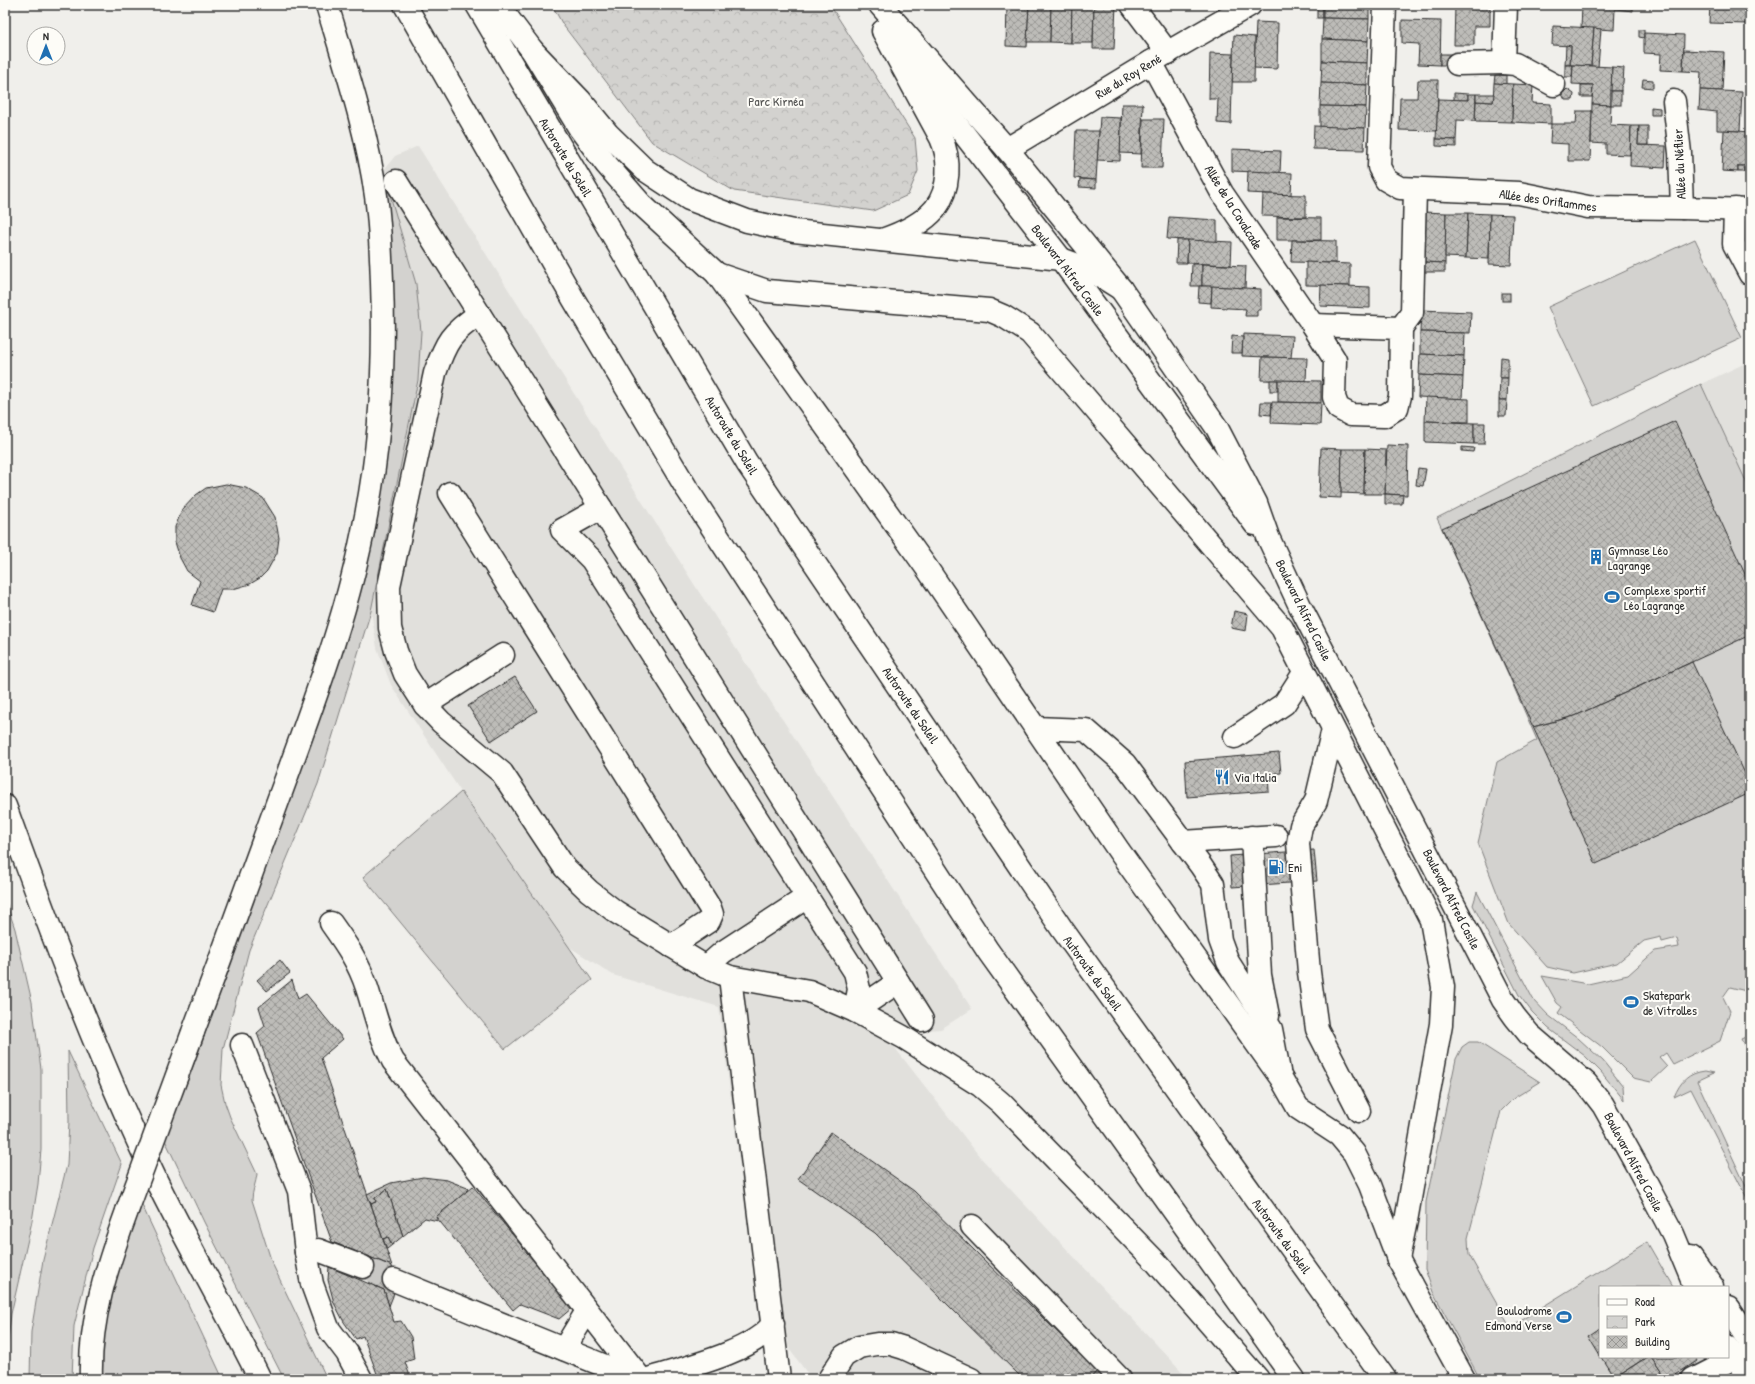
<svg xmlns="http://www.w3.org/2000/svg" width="1755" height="1384" viewBox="0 0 1755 1384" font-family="'Patrick Hand',sans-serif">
  <defs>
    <pattern id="park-crowns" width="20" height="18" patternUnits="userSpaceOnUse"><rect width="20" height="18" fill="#d3d2cf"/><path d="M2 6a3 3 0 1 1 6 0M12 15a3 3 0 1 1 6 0" fill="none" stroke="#b5b4b2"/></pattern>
    <pattern id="building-cross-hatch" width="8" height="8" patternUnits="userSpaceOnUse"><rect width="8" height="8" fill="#bdbcb8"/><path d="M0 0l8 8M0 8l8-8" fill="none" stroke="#9a9996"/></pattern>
  </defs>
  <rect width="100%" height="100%" fill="#f0efeb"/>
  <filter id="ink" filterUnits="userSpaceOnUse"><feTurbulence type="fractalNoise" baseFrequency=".025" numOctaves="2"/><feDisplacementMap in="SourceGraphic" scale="8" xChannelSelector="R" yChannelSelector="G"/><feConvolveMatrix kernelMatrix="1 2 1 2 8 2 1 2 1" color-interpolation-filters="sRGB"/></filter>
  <g filter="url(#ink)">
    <g fill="#e1e0dc">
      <polygon points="418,146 699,592 972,1009 941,1029 914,1031 892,1044 980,1157 1189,1379 816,1379 808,1374 789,1349 786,1335 764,1353 719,1007 613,975 568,946 461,792 391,685 377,648 371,611 418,380 421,331 416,284 383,171 395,156"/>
      <polygon points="1750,361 1750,490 1701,384"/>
    </g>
    <g fill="#d3d2cf" stroke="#7f7e7d">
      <path d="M383,171L416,284L421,331L418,380L371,611L318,784L249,950L223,1049L221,1085L225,1103L230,1117L257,1174C256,1183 252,1191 252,1200L272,1263L327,1379H284L204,1222L165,1140L200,1048L339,649L364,563Z"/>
      <polygon points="1695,239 1742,338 1594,406 1548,307"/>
      <polygon points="1701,384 1750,490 1750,931 1746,934 1750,938 1750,992 1730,987 1723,997 1730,1011 1720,1041 1673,1064 1666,1053 1659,1058 1667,1067 1651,1082 1633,1078 1602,1047 1558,1013 1562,1007 1557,1003 1542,976 1588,984 1628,975 1655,951 1679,947 1677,938 1662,942 1661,937 1644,941 1617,963 1573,973 1547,967 1509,924 1478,843 1497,762 1537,740 1509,676 1437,518"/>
      <polygon points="461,792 592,980 505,1049 363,877"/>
      <polygon points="1477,892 1533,999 1548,1015 1578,1038 1603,1061 1623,1086 1624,1100 1601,1072 1585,1056 1548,1028 1532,1012 1519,995 1473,905"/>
      <polygon points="5,899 15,929 32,1002 41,1069 41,1150 38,1184 32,1221 11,1314 5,1366"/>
      <polygon points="1750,1035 1750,1057 1741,1039"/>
      <polygon points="1469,1042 1478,1042 1540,1082 1514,1098 1501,1111 1468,1238 1469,1255 1510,1327 1647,1242 1673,1287 1600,1287 1600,1357 1709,1357 1708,1359 1721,1379 1480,1379 1433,1292 1425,1269 1426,1202 1456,1059 1462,1047"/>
      <polygon points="68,1051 122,1164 93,1248 74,1326 72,1379 30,1379 31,1332 43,1260 67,1165 69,1121"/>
      <path d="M1705,1071L1714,1073L1697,1081L1750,1195V1204L1691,1089L1674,1097C1680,1082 1688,1073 1705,1071Z"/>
      <polygon points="141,1203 223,1379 100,1379 100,1371 109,1291"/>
    </g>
    <polygon fill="url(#park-crowns)" stroke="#7f7e7d" points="552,5 830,5 915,138 918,171 908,195 873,211 734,191 652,142 563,25"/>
    <g fill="url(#building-cross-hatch)" stroke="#2b2b2b">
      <polygon points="1007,5 1029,5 1027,47 1006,46"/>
      <polygon points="1029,5 1051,5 1050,42 1027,42"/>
      <polygon points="1051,5 1072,5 1071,43 1050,42"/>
      <polygon points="1072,5 1094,5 1093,43 1071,43"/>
      <polygon points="1094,5 1116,5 1114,49 1093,49"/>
      <rect x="1317" y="5" width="6" height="13"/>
      <polygon points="1323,5 1369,5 1369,19 1323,18"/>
      <rect x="1455" y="5" width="20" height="1"/>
      <polygon points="1593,5 1633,5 1633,11 1615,9 1614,30 1581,28 1582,7 1593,8"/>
      <polygon points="1710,5 1748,5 1748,24 1709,23"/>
      <polygon points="1455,6 1490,7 1490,26 1474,26 1474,45 1454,45"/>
      <polygon points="1323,18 1369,19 1368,41 1322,39"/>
      <polygon points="1402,20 1441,21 1440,65 1418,64 1419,44 1402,43"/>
      <polygon points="1256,22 1278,23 1277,69 1254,68"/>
      <polygon points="1553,26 1594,28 1591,66 1570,65 1571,46 1552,45"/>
      <polygon points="1594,28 1601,29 1598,67 1591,66"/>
      <polygon points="1639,30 1644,30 1644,38 1639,37"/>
      <polygon points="1644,33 1684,35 1683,71 1660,70 1661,54 1644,53"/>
      <polygon points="1234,35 1255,37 1254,82 1232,82"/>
      <polygon points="1322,39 1368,41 1367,63 1322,61"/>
      <polygon points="1566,45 1571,46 1570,65 1565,65"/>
      <polygon points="1684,50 1724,52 1722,91 1700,90 1701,72 1683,71"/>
      <polygon points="1210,53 1233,54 1231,124 1217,123 1218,99 1209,99"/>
      <rect x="1440" y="54" width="11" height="11"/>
      <polygon points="1322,61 1367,63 1367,85 1321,83"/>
      <polygon points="1565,65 1573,65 1572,77 1565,77"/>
      <polygon points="1573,65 1612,67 1611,105 1592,104 1593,85 1572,84"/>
      <polygon points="1612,67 1624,68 1623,83 1621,87 1621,91 1611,91"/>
      <polygon points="1495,75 1506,75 1506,84 1494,83"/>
      <polygon points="1643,79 1653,80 1653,88 1642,87"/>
      <polygon points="1418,80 1438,80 1437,131 1399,130 1400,98 1417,98"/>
      <polygon points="1321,83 1367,85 1366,107 1320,106"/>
      <polygon points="1494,83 1513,84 1512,122 1475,121 1476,101 1493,102"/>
      <polygon points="1513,84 1533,85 1532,103 1551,104 1551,124 1512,122"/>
      <polygon points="1581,85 1593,85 1592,97 1581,97"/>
      <polygon points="1567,89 1574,94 1573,100 1565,100 1562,94"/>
      <polygon points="1700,90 1742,92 1740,131 1717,130 1717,112 1699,110"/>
      <rect x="1611" y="91" width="10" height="14"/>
      <polygon points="1454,93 1468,94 1468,100 1454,100"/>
      <polygon points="1468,94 1476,94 1475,121 1457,120 1456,140 1436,139 1438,99 1468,100"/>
      <polygon points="1476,94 1494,94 1493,102 1476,101"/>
      <polygon points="1122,104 1143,104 1141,154 1120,153"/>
      <polygon points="1592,104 1611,105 1610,125 1631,126 1630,155 1606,154 1606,144 1591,143"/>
      <polygon points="1320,106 1366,107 1365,128 1320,127"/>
      <polygon points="1651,107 1660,108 1660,115 1651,115"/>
      <polygon points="1577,111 1592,111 1590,161 1568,161 1568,144 1550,143 1551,124 1576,124"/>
      <polygon points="1100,117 1121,118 1120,161 1097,160"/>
      <polygon points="1143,119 1164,119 1162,168 1141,168"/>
      <polygon points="1314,126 1365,128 1364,150 1313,149"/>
      <polygon points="1631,126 1639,126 1638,145 1666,146 1665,168 1630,166"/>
      <polygon points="1639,126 1648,126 1648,145 1638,145"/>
      <polygon points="1724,130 1750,132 1750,153 1747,153 1746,166 1738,166 1738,172 1722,171"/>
      <polygon points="1076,131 1099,131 1096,180 1074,178"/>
      <polygon points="1436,139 1456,140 1456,147 1436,146"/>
      <polygon points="1232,149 1281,151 1280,173 1232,171"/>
      <polygon points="1738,166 1746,166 1745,172 1738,172"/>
      <polygon points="1248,171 1292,173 1291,195 1247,193"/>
      <polygon points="1080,179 1096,180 1096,188 1079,187"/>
      <polygon points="1263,194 1306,195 1306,217 1262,216"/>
      <polygon points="1424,212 1446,213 1445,263 1423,262"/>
      <polygon points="1446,213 1468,213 1466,258 1445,257"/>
      <polygon points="1468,213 1490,214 1489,259 1466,258"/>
      <polygon points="1490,214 1513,215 1511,265 1489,264"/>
      <polygon points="1169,217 1217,220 1217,242 1167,239"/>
      <polygon points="1277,217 1321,218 1321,240 1277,240"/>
      <polygon points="1177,240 1188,240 1187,263 1176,263"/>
      <polygon points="1188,240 1232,242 1231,265 1187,263"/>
      <polygon points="1292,240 1336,241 1336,263 1291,262"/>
      <polygon points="1306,262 1350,264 1350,286 1306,285"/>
      <polygon points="1423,262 1445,263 1445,272 1422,272"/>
      <polygon points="1192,264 1202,264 1202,286 1191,286"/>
      <polygon points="1202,264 1246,266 1245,288 1202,286"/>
      <polygon points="1321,285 1370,287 1370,308 1320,306"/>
      <polygon points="1199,286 1212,286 1211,303 1198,302"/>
      <polygon points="1212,286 1261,289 1261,310 1257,310 1257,316 1245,316 1246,309 1211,307"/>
      <rect x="1502" y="293" width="8" height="8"/>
      <polygon points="1421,310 1471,312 1470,333 1420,332"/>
      <polygon points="1420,332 1465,333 1464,356 1420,354"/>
      <polygon points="1243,334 1293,336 1291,358 1242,356"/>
      <polygon points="1232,336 1243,337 1242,353 1231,353"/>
      <polygon points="1420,354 1464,356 1463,377 1419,375"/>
      <polygon points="1262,357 1307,358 1306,381 1261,380"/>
      <polygon points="1501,357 1508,358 1508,378 1500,378"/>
      <polygon points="1419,375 1463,377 1462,399 1418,397"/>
      <polygon points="1500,378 1508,378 1507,400 1499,400"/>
      <rect x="1270" y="380" width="8" height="11"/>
      <polygon points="1278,380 1321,381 1321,403 1278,402"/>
      <polygon points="1426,397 1469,399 1469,422 1425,421"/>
      <polygon points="1499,400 1507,400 1506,416 1499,416"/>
      <polygon points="1261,402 1272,402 1271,415 1260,414"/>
      <polygon points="1272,402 1321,403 1320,425 1271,423"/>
      <polygon points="1425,421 1474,423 1474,444 1425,442"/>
      <polygon points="1675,421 1750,585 1750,635 1575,716 1533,727 1442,528"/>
      <polygon points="1474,423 1485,423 1484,444 1474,444"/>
      <polygon points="1387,445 1408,446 1407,495 1385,494"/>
      <polygon points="1462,447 1474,448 1473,452 1462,451"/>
      <polygon points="1321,448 1342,449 1341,498 1319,497"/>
      <polygon points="1342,449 1365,449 1364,494 1341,493"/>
      <polygon points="1365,449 1386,450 1385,494 1364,494"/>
      <polygon points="1418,468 1426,469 1423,486 1416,485"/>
      <polygon points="226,484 246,488 263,498 275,517 279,538 277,553 267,571 260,578 250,584 233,589 221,589 213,612 192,605 200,581 187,571 180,558 175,542 175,527 182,510 196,495 206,488"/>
      <polygon points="1385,494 1403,495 1402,504 1385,504"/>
      <polygon points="1234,611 1248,614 1246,631 1231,628"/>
      <polygon points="1692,662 1750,784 1750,793 1596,864 1533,727 1575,716"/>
      <polygon points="515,677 537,711 491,741 468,706"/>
      <polygon points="1279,753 1281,773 1268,774 1269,791 1187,797 1185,761"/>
      <polygon points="1314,850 1317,881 1232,887 1230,856"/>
      <polygon points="280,960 290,973 267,991 257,980"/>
      <polygon points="292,980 298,999 306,994 343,1039 321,1058 392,1266 332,1242 257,1033 265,1026 259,1007"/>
      <polygon points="831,1132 914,1191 1097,1371 1090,1379 1023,1379 875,1233 798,1179"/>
      <polygon points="423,1177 447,1180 470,1189 436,1217 438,1221 425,1218 403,1236 387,1189 375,1198 376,1202 371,1204 367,1194 391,1183"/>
      <polygon points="473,1186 572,1308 559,1319 520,1304 513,1310 436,1217"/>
      <polygon points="387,1189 403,1236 392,1245 388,1237 383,1239 371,1204 376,1202 375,1198"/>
      <polygon points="388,1237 392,1245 387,1249 383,1239"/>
      <polygon points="358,1253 392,1266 395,1285 393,1296 389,1306 384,1290 369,1283"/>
      <polygon points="329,1267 384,1290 394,1322 401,1321 411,1337 414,1359 405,1362 411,1379 379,1379 363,1336 356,1339 344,1322 334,1303 328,1280"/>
      <polygon points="1600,1328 1600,1356 1588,1336"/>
      <polygon points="1601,1357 1647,1357 1614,1378"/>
      <polygon points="1647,1357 1651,1357 1664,1376 1658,1379 1613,1379"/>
      <polygon points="1651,1357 1695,1357 1697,1361 1669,1379 1666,1379"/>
      <polygon points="1097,1371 1105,1379 1090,1379"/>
    </g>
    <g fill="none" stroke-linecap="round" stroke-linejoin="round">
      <polyline stroke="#c9c8c5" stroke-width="22" stroke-dasharray="22 11" stroke-linecap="butt" points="363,1267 394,1280"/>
      <g stroke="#2b2b2b" stroke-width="25">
        <g id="minor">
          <polyline points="880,5 1007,149 1121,289 1217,428 1256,503 1268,537 1300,606 1503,1000 1515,1017 1529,1034 1586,1083 1603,1105 1637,1166 1673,1234 1695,1287"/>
          <polyline points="1132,5 1168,53"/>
          <polyline points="1385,5 1379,167 1386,180 1400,188 1519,193 1588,207 1682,208"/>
          <polyline points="1506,5 1504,63 1515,64 1554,85"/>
          <polyline points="905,58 1061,259 1255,524"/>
          <polyline points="1151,62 1222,193 1313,325"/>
          <polyline points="1457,64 1504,63"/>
          <polyline points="1674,101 1680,153 1682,208 1750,210"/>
          <polyline points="1007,149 1151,62 1250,5"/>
          <polyline points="396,181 922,1020"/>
          <polyline points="1735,209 1734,244 1750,274"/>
          <polyline points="717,274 767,291 989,310 1003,316 1030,333 1282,628 1431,920 1443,987 1441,1024 1406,1221 1398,1259"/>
          <polyline points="717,274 926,567 1119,851 1281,1078 1298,1108 1339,1135 1354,1153 1370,1185 1398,1259"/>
          <path d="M479,314C451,333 446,341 435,373L389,586L390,628L396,651L405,674L425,705L441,722L502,773L565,868L589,891L616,912L706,967L730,977L809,991L855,1011L903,1037L981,1086L1001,1103L1156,1262L1258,1379"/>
          <polygon points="1313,325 1401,328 1400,396 1397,408 1384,416 1351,415 1338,408 1334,397 1335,360"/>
          <polyline points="1401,328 1412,313 1415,190"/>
          <polyline points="450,493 710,908 712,914 709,921 671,946"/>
          <polyline points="601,508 562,530 592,560 855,972 859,989 855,1011 898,982"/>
          <polyline points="425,705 503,655"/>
          <polyline points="1035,728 1086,730 1125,764 1201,866 1213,884 1220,940 1228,962 1271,1029 1279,1071"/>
          <polyline points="1333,729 1316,801 1301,826 1298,843 1309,972 1317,1029 1359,1111"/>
          <polyline points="1235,737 1284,704 1304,673"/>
          <polyline points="1252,837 1260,975 1268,1016"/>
          <polyline points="1183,842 1276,836"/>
          <path d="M331,923C346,944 359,963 367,988C375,1013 380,1037 393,1061L641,1379"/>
          <polyline points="706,967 723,952 807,897"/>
          <polyline points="730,977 779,1379"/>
          <polyline points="242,1045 299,1191 306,1252 312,1284 328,1328 347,1353 361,1379"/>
          <polyline points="972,1226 1120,1379"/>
          <polyline points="306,1252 318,1250 363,1267"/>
          <polyline points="1691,1257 1713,1287"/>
          <polyline points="394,1280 637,1379"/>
          <polyline points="1728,1308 1750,1341"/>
          <polyline points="1728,1347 1749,1379"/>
          <polyline points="564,1349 587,1311"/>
          <path d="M648,1379C683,1368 751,1353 773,1324"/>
          <polyline points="829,1379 844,1356 859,1347 877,1344 891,1344 904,1348 971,1379"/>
          <polyline points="1693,1379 1750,1350"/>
        </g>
      </g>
      <g stroke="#2b2b2b" stroke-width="25">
        <path id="major" d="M5,806C51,933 98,1059 156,1180C189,1247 227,1312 260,1379"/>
      </g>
      <g stroke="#2b2b2b" stroke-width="25">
        <g id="highway">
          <polyline points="405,5 574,300 687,489 988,951 1294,1379"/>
          <polyline points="477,5 747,463 1062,929 1385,1379"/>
          <polyline points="498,5 532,50 580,129 606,164 641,204 717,274"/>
          <path d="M532,50L580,100L608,134L645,170L689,199L747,221L794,231L1061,259C1083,266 1102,276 1121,289"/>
          <path d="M882,240C900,234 922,224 935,209C950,189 951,160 941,138L883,31"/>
          <path d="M193,1032C225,947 256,862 287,776C317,693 349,608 365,521C381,442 385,362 382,282C381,253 380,225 376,196C367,131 346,68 327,5"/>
          <polyline points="1398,1259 1464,1379"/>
          <path d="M91,1379C89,1320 107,1266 127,1211"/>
        </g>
      </g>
      <use href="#minor" stroke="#fdfcf7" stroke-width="22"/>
      <use href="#major" stroke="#fdfcf7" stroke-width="22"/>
      <use href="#highway" stroke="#fdfcf7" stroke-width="22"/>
      <g stroke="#2b2b2b" stroke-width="25" stroke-linecap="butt">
        <polyline id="highway-bridge" points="127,1211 193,1032"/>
      </g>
      <use href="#highway-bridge" stroke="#fdfcf7" stroke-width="22"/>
    </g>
  </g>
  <defs>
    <g id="building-bare" transform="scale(1.2)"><path d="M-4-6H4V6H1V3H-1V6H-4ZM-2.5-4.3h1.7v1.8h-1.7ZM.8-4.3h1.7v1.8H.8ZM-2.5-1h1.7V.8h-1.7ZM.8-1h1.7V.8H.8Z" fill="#1f6fb2" stroke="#fdfcf7" stroke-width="2.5" paint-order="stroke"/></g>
    <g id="stadium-bare" transform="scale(1.2)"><path d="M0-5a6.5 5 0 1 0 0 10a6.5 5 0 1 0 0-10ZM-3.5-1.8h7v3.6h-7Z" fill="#1f6fb2" stroke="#fdfcf7" stroke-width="2.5" paint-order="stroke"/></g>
    <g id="restaurant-bare" transform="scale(1.2)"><path d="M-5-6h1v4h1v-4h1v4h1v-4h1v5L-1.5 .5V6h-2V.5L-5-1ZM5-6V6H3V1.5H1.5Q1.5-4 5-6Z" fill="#1f6fb2" stroke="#fdfcf7" stroke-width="2.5" paint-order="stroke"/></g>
    <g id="fuel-bare" transform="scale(1.2)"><path d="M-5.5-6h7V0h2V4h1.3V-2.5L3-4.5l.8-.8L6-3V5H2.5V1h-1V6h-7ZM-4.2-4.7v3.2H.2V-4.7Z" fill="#1f6fb2" stroke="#fdfcf7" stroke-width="2.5" paint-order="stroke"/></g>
  </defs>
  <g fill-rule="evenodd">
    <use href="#building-bare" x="1596" y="557"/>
    <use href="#stadium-bare" x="1612" y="597"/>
    <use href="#restaurant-bare" x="1222" y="777"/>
    <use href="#fuel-bare" x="1276" y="867"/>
    <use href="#stadium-bare" x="1631" y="1002"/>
    <use href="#stadium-bare" x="1564" y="1317"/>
  </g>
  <g text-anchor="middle" stroke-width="4" stroke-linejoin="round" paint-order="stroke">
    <g font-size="13" fill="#2b2b2b" stroke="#fdfcf7">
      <text transform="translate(1128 76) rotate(-31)" y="5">Rue du Roy René</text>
      <text transform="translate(566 157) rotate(59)" y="5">Autoroute du Soleil</text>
      <text transform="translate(1679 164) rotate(-93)" y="5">Allée du Néflier</text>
      <text transform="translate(1548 200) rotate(8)" y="5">Allée des Oriflammes</text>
      <text transform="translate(1234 207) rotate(58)" y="5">Allée de la Cavalcade</text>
      <text transform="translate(1068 270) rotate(53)" y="5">Boulevard Alfred Casile</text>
      <text transform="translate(732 435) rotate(59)" y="5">Autoroute du Soleil</text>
      <text transform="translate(1304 610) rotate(64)" y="5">Boulevard Alfred Casile</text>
      <text transform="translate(911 705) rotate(56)" y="5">Autoroute du Soleil</text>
      <text transform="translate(1452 899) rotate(63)" y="5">Boulevard Alfred Casile</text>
      <text transform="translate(1093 973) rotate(54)" y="5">Autoroute du Soleil</text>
      <text transform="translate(1634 1162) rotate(62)" y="5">Boulevard Alfred Casile</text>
      <text transform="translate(1282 1236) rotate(54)" y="5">Autoroute du Soleil</text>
    </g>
    <g font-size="13" fill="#555554" stroke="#fdfcf7">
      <text x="776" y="106">Parc Kirnéa</text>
    </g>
    <g font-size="13" fill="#2b2b2b" stroke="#fdfcf7" text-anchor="start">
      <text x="1608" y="555">Gymnase Léo<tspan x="1608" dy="15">Lagrange</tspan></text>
      <text x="1624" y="595">Complexe sportif<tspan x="1624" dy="15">Léo Lagrange</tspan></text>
      <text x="1234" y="782">Via Italia</text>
      <text x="1288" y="872">Eni</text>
      <text x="1643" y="1000">Skatepark<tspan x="1643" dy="15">de Vitrolles</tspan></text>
      <text x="1552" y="1315" text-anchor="end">Boulodrome<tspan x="1552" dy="15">Edmond Verse</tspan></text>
    </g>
  </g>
  <rect width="1755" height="1384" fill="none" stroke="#fdfcf7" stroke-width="20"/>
  <rect x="10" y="10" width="1735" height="1364" fill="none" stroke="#2b2b2b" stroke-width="1.5" filter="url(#ink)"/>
  <rect x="1599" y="1286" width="130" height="72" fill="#fdfcf7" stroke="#a9a8a5"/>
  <rect x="1607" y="1299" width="20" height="6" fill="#fdfcf7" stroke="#a9a8a5"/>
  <text x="1635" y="1306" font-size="12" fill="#2b2b2b">Road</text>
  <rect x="1607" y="1316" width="20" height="12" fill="url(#park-crowns)" stroke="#a9a8a5"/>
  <text x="1635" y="1326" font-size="12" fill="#2b2b2b">Park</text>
  <rect x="1607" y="1336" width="20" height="12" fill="url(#building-cross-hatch)" stroke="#a9a8a5"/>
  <text x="1635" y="1346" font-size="12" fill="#2b2b2b">Building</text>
  <g transform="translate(46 46)"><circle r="19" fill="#fdfcf7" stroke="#a9a8a5"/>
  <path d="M0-3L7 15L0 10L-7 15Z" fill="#1f6fb2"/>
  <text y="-6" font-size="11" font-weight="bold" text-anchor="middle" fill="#2b2b2b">N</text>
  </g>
</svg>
